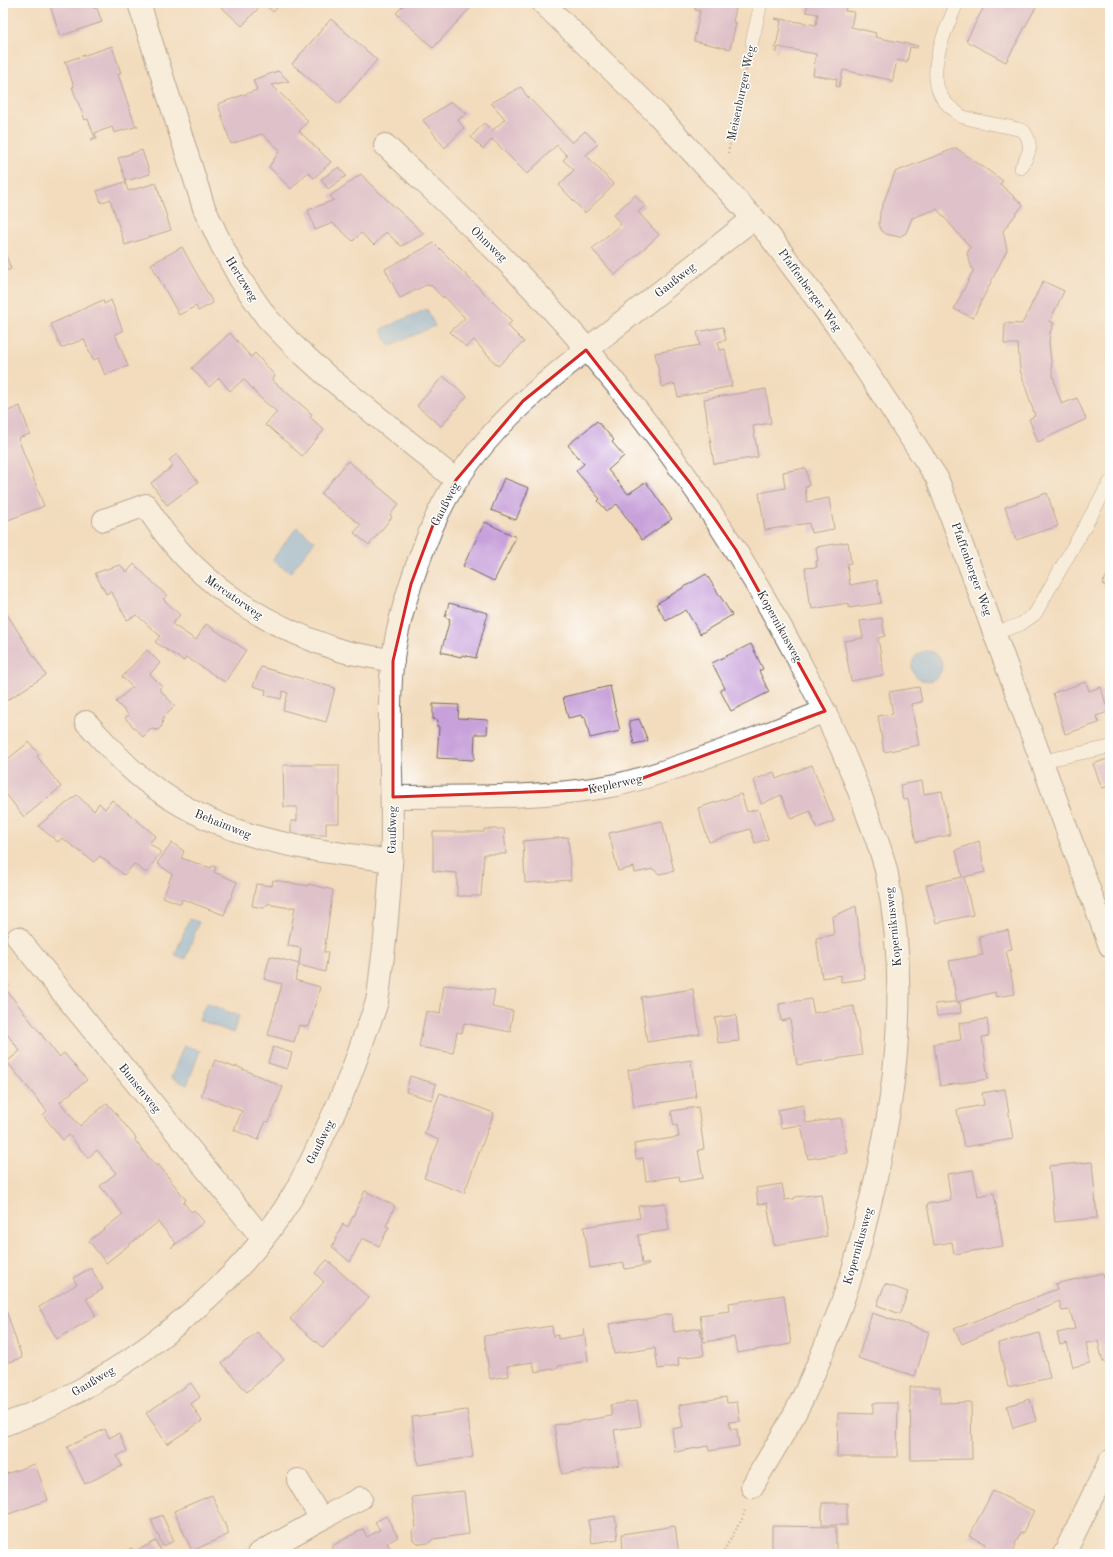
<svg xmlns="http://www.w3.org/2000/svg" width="1113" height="1557" viewBox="0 0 1113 1557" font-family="'Old Standard TT',serif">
  <rect width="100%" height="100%" fill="#fff"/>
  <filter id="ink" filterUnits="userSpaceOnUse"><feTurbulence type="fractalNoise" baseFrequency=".025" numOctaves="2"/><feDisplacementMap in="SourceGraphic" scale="8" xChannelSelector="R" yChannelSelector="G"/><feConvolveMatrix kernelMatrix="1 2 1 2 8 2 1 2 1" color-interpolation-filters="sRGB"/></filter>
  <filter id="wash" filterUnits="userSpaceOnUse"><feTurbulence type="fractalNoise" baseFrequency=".012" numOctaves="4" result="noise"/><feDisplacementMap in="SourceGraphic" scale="16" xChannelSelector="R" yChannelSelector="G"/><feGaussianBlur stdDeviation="0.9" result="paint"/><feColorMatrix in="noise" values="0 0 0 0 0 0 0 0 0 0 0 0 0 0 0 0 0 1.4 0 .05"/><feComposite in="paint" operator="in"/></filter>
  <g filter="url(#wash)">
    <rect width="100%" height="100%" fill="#f2dcbd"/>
    <g fill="#75b2e7" stroke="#506e89">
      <polygon points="427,309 435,326 389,346 381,329"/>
      <polygon points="297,527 315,541 290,573 272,560"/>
      <circle cx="927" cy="666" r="15"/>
      <polygon points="189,919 199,922 185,959 175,955"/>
      <polygon points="206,1003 239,1016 233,1033 199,1020"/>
      <polygon points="184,1045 200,1051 187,1085 171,1078"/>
    </g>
    <g id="blocks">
      <g fill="#c8a1da">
        <polygon points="56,3 92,3 94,9 97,8 102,22 60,36 50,5"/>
        <polygon points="217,3 282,3 273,12 263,3 242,26"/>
        <polygon points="406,3 469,3 472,6 433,48 396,13"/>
        <polygon points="697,3 737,3 733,22 736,23 730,49 694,41 700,11 695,10"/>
        <polygon points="808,3 847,3 845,11 854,12 851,27 876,33 875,37 918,46 917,48 910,47 907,62 897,60 892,83 890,82 891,80 843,70 839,87 836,86 837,79 813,75 816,54 778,47 777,53 775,52 781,21 775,19 775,18 816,25 818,14 806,12"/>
        <polygon points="986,3 1027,3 1036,7 1006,62 966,41"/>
        <polygon points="331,19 377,60 339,104 292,64"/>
        <polygon points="112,46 121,73 118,74 135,125 138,126 114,133 112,127 95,133 97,139 91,141 91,139 95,138 88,119 85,120 72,87 74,87 66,63 64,62"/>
        <polygon points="278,71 289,81 272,85 308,121 299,131 331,162 314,178 308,172 291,189 269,167 280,150 262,134 231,144 218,104 257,90 253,80"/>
        <polygon points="521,87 527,96 572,143 585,131 598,144 586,155 614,185 585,213 559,185 574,170 563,160 567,156 557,145 527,174 492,139 483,149 471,137 484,123 492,131 505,119 491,103"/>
        <polygon points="451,102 467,113 458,120 464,128 445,148 423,120"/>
        <polygon points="956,148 1003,181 1000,184 1023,205 1003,231 1007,250 973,318 954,309 973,271 967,254 970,247 937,209 912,218 906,233 899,237 886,234 881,230 879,224 880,212 895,172"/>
        <polygon points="142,150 150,174 126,181 118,158"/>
        <polygon points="339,167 346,176 328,189 321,179"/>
        <polygon points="361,174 369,183 424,234 401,246 386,232 374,245 361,233 353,241 333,223 315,230 308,210 334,200 330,196"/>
        <polygon points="125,182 128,191 156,183 171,230 125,245 110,199 101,203 97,191"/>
        <polygon points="635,195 645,206 638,212 659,235 615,275 592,249 621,224 613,215"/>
        <polygon points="434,243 512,321 508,326 524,342 498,366 474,340 466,347 450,332 465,318 444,296 443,298 432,286 426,285 400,298 385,269"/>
        <polygon points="3,247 11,269 3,272"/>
        <polygon points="182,247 213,303 198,311 196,306 179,315 151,264"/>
        <polygon points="1043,281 1064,291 1050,321 1054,323 1050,332 1049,343 1052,370 1056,388 1062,404 1077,398 1086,419 1038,442 1029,419 1035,416 1020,370 1018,344 1004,344 1005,323 1022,324"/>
        <polygon points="103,300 104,304 111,300 123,331 115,334 128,366 105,375 98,358 93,360 84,339 61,348 51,324"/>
        <polygon points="723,327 726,340 718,342 720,350 725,349 732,386 678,397 675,384 662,387 655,353 700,345 697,332"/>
        <polygon points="230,333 251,357 255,353 275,376 272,380 312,414 310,417 324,430 302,456 268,426 267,427 265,425 277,412 259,397 244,379 230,391 219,378 209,387 192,368"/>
        <polygon points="443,376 467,396 441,426 417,406"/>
        <polygon points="766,389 771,423 753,426 758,457 714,464 704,399"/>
        <polygon points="20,406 30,434 18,438 44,506 3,522 3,413"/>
        <polygon points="597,421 614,440 612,442 624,456 608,470 628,494 646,482 672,519 642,540 617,504 607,511 598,501 600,499 576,471 584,464 568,445"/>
        <polygon points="177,454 198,482 167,505 151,483 173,466 169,460"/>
        <polygon points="348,461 399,504 390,515 392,517 369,545 354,533 361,525 321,494"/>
        <polygon points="806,468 809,486 805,487 807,502 829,498 834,529 811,533 809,523 765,530 759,493 785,488 783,472"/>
        <polygon points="504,478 529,488 516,520 491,510"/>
        <polygon points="1047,493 1058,526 1016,540 1005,507"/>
        <polygon points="485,522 516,537 494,581 463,566"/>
        <polygon points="848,542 851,563 847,564 850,585 877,580 881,603 849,608 849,603 812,609 811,603 809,604 805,568 817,567 816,561 818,561 816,547"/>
        <polygon points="134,564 167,596 163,599 180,615 172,624 196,640 206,624 246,650 225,682 186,657 184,661 155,642 160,636 137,615 127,620 111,591 106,594 95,573 120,565 127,572"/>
        <polygon points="1110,570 1110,588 1102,584"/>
        <polygon points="706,574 732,615 700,634 686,610 666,621 656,604"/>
        <polygon points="449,603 488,613 476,658 462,655 461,657 441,652 450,619 445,617"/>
        <polygon points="3,608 46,675 3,703"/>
        <polygon points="882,618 885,636 878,638 884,675 851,681 844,641 863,638 860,621"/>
        <polygon points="751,644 763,669 759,671 769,692 731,711 720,690 725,688 712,663"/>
        <polygon points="147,650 160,663 150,674 162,686 159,689 175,706 163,718 162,726 158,730 151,729 143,737 125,718 129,715 116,702 132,687 122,677"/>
        <polygon points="261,667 335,688 326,722 283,710 288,693 283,691 281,699 265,695 266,690 253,686"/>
        <polygon points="1086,682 1089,691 1101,687 1108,712 1096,716 1099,723 1065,734 1053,693"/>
        <polygon points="610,686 620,731 590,738 585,717 583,718 582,715 568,718 563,697"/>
        <polygon points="919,687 922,702 911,704 919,745 884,752 878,716 893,714 889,692"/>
        <polygon points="433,704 459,705 458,718 488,720 487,734 475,734 474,760 437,758 439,727 437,726 438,720 433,719"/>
        <polygon points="639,719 648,741 634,744 629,721"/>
        <polygon points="29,742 39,754 37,756 61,787 24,817 3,790 3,763"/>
        <polygon points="1110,758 1110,795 1107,787 1102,788 1093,764"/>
        <polygon points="283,765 339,765 339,823 326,823 326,835 291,835 291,821 297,821 297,807 284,807"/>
        <polygon points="812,765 834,821 817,828 810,811 791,819 781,795 761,804 754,780 774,772 776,779"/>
        <polygon points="922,781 924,794 942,791 950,835 916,842 908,799 903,800 900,785"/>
        <polygon points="741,794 747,812 758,809 768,839 755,843 750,829 709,842 698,808"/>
        <polygon points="77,795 94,811 99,803 105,809 112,800 156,836 149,843 161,852 146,873 134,864 124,875 100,856 94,862 62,838 58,842 38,826"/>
        <polygon points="662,821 674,871 659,874 653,869 635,873 634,867 618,871 609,833"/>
        <polygon points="484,829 504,829 506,854 484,854 481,896 457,896 457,873 433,871 433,832 484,832"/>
        <polygon points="568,837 571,880 525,883 523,841"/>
        <polygon points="979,841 985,872 964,877 973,915 936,923 926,885 962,877 956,850"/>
        <polygon points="172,843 184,851 181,858 211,868 212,866 216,867 214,872 237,882 224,915 182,899 181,904 163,897 172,874 157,863"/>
        <polygon points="273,880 308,886 308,884 333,890 324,952 328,952 325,972 299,965 295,980 320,987 309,1027 299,1025 294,1042 268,1035 282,984 264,979 270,956 299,964 301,948 288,946 295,907 290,907 290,908 272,905 269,903 264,908 252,906 256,884 272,886"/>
        <polygon points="856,906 865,979 841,982 841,975 822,978 816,938 834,935 832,917"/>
        <polygon points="1008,930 1012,949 1006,950 1015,994 996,997 995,992 957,1002 949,961 983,955 979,936"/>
        <polygon points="3,979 8,984 4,987 59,1057 64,1053 87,1080 60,1102 67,1111 80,1126 107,1103 136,1138 135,1140 143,1151 156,1166 158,1164 186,1200 183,1202 191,1212 194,1210 204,1222 171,1248 176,1243 158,1222 106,1263 89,1241 123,1214 100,1186 116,1173 97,1150 88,1158 69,1135 63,1140 43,1115 47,1111 8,1063 4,1064 20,1051 3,1029"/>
        <polygon points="444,985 495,990 492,1007 513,1011 510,1029 512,1030 511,1032 464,1023 462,1033 457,1032 453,1053 419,1047 426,1011 440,1014"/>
        <polygon points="693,989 700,1034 647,1042 641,997"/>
        <polygon points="811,999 814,1013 854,1006 862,1055 797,1065 790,1019 781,1021 779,1004"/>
        <polygon points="954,1002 960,1003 961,1013 937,1016 935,1004"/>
        <polygon points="736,1015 739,1041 718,1043 715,1018"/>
        <polygon points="987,1019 989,1036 982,1037 988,1079 940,1086 934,1044 961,1040 959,1023"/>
        <polygon points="273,1047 292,1053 287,1069 268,1063"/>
        <polygon points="215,1060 236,1068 236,1066 283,1087 269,1122 266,1121 258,1140 234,1130 242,1111 201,1095"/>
        <polygon points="691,1060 696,1097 634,1107 628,1070"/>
        <polygon points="410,1076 436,1084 432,1100 406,1092"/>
        <polygon points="1005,1089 1013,1139 964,1147 957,1110 984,1105 982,1093"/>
        <polygon points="440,1093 494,1113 464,1193 424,1178 439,1140 424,1134"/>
        <polygon points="803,1105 806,1123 841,1118 847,1153 808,1159 801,1125 781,1128 778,1110"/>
        <polygon points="698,1107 704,1149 698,1150 703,1178 680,1182 679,1176 646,1181 643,1158 636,1159 634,1144 679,1137 677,1125 674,1126 671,1111"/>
        <polygon points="1092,1162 1097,1218 1055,1222 1049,1166"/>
        <polygon points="973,1170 978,1196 994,1193 1003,1246 954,1254 952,1242 934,1245 927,1204 951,1200 947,1174"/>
        <polygon points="782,1184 785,1200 794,1199 795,1197 821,1194 827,1236 774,1245 767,1203 758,1204 756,1188"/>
        <polygon points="365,1191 395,1206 386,1226 389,1227 379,1246 362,1238 350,1262 332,1247 343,1224 348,1227"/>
        <polygon points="665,1203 669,1230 638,1235 642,1264 648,1263 649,1265 625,1269 624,1263 590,1268 584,1227 640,1218 638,1206"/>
        <polygon points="327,1260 369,1298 323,1348 290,1319 324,1282 315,1273"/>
        <polygon points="91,1268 103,1289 86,1299 96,1316 57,1339 39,1307 77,1284 73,1278"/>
        <polygon points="1103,1273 1107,1292 1110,1291 1110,1361 1103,1362 1098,1341 1086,1343 1090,1363 1073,1367 1067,1343 1060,1345 1057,1333 1075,1329 1070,1310 1062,1311 1059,1301 962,1344 954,1329 1057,1289 1055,1284"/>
        <polygon points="885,1284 908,1292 900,1314 877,1305"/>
        <polygon points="784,1295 791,1344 737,1353 734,1337 704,1342 700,1315 730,1311 729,1303"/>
        <polygon points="3,1301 22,1358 3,1364"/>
        <polygon points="872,1313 929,1332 915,1376 858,1358"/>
        <polygon points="671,1314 674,1332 700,1328 704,1355 678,1358 679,1366 658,1369 655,1348 614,1354 609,1324 641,1319 641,1320"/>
        <polygon points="552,1326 553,1336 558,1335 558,1339 583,1335 584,1329 588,1361 558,1366 558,1368 535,1372 533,1362 507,1366 509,1376 490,1379 484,1336"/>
        <polygon points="257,1332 284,1360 247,1392 222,1363"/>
        <polygon points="1040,1333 1050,1378 1008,1387 998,1343"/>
        <polygon points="191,1383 200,1397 191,1404 202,1421 167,1444 146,1413"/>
        <polygon points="910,1387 940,1387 940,1403 971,1402 972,1459 911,1460"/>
        <polygon points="726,1397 727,1403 737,1402 740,1421 729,1422 731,1430 737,1429 739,1446 709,1451 708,1446 675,1452 672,1429 683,1427 679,1405"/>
        <polygon points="1030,1399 1036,1421 1013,1428 1007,1406"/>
        <polygon points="637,1401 641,1426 614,1430 620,1465 562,1474 554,1425 612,1416 610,1405"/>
        <polygon points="873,1403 898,1403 897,1457 837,1457 838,1413 873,1414"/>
        <polygon points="467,1410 473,1457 418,1465 412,1417"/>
        <polygon points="105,1429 109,1438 119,1433 127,1451 117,1456 122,1466 85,1484 67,1447"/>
        <polygon points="35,1464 48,1500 9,1514 3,1497 3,1475"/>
        <polygon points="464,1491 469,1534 433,1539 429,1543 420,1544 413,1540 412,1531 416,1527 412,1497"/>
        <polygon points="993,1491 1034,1511 1022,1534 1020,1533 1015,1544 1016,1545 1012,1554 983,1554 986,1544 969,1536"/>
        <polygon points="212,1495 229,1534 192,1551 174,1511"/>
        <rect x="822" y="1503" width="25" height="22"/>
        <polygon points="162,1515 174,1541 163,1546 151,1520"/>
        <polygon points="386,1516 398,1537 387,1543 393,1554 336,1554 332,1546 363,1529 367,1537 380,1530 375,1522"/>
        <polygon points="615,1516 618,1539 592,1543 588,1520"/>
        <polygon points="675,1526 679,1554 623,1554 622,1534"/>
        <polygon points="772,1526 836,1527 836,1554 772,1554"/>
        <polygon points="156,1541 163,1554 119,1554 132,1548 134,1552"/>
      </g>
    </g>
  </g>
  <g filter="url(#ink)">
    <use href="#blocks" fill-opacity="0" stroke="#71695e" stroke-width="1"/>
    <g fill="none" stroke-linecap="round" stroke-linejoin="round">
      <g stroke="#71695e" stroke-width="14">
        <g id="service">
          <path d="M957,3C944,34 918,85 954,110C957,112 960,116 964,117C983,124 1004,124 1024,131C1034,147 1029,153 1021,168"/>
          <polyline points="752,42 761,3"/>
          <polyline points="995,633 1021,624 1035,614 1110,482"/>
          <polyline points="1043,761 1110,747"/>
        </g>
      </g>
      <g stroke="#71695e" stroke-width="24">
        <g id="minor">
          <polyline points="139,3 204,208 222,246 240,279 267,318 294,346 327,376 456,480"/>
          <path d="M385,145C428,186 472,226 513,268C633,392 736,534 813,688C834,730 853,772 868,816C875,835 883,854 887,875C909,985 897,1095 870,1203C865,1223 861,1244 855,1263C842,1307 824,1351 805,1393C790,1426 769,1456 752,1487"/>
          <path d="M104,520L146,505C188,578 261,624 339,650C356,655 375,657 393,661"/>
          <path d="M86,722C105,742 122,763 144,780C223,841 296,847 391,861"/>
          <path d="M393,797C465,796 540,799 611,786C637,781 663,772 689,763C735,747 780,729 825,711"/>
          <polyline points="18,938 263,1239"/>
          <path d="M3,1425C109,1388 234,1294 292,1197C307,1171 320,1143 333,1115C345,1090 355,1064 364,1037C368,1025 374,1013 377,1001C379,991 380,981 381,971C386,936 389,900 391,865C395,798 386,732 392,666C397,619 414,570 432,527C469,438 548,379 622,322C666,287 710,253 754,218"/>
          <polyline points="298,1480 321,1519 361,1498"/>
          <polyline points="258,1554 321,1519"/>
        </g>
      </g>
      <g stroke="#71695e" stroke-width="24">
        <g id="secondary">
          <polyline points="543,3 657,114 768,234 839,329 937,478 1110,946"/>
          <polyline points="1064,1554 1110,1461"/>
        </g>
      </g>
      <g stroke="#71695e" stroke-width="2.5" stroke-dasharray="1 3" stroke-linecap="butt">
        <polyline points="728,153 748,62"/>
        <polyline points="722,1554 742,1519 745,1510"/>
      </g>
      <use href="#service" stroke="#fff" stroke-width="13"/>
      <use href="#minor" stroke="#fff" stroke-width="22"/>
      <use href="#secondary" stroke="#fff" stroke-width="22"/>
    </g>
  </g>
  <path d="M0 0H1113V1557H0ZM586,350L690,483L736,550L825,711L643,778L583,790L393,797V661L411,584L433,525L456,480L523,401Z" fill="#f2dcbd" fill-opacity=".55" fill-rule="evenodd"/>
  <path fill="none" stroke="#d62828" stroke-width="3" stroke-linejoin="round" d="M586,350L690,483L736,550L825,711L643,778L583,790L393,797V661L411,584L433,525L456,480L523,401Z"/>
  <g text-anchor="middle" stroke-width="3" stroke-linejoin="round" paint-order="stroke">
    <g font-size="12" fill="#2b2b2b" stroke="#fff">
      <text transform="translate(741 93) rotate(-78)" y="4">Meisenburger Weg</text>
      <text transform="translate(489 244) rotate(44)" y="4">Ohmweg</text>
      <text transform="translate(242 279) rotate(58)" y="4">Hertzweg</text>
      <text transform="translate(675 280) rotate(-38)" y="4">Gaußweg</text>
      <text transform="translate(810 290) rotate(54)" y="4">Pfaffenberger Weg</text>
      <text transform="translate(445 504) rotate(-62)" y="4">Gaußweg</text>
      <text transform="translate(972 569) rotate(70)" y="4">Pfaffenberger Weg</text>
      <text transform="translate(234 597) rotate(35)" y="4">Mercatorweg</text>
      <text transform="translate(780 626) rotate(61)" y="4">Kopernikusweg</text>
      <text transform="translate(615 784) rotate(-12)" y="4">Keplerweg</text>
      <text transform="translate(223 824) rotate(22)" y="4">Behaimweg</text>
      <text transform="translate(392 830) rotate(-89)" y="4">Gaußweg</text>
      <text transform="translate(893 927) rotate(-96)" y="4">Kopernikusweg</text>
      <text transform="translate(140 1088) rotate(51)" y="4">Bunsenweg</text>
      <text transform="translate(320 1142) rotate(-63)" y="4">Gaußweg</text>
      <text transform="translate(858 1246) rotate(-74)" y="4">Kopernikusweg</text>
      <text transform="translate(93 1381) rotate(-31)" y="4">Gaußweg</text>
    </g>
  </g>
  <rect width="1113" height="1557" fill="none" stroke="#fff" stroke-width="16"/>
</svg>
